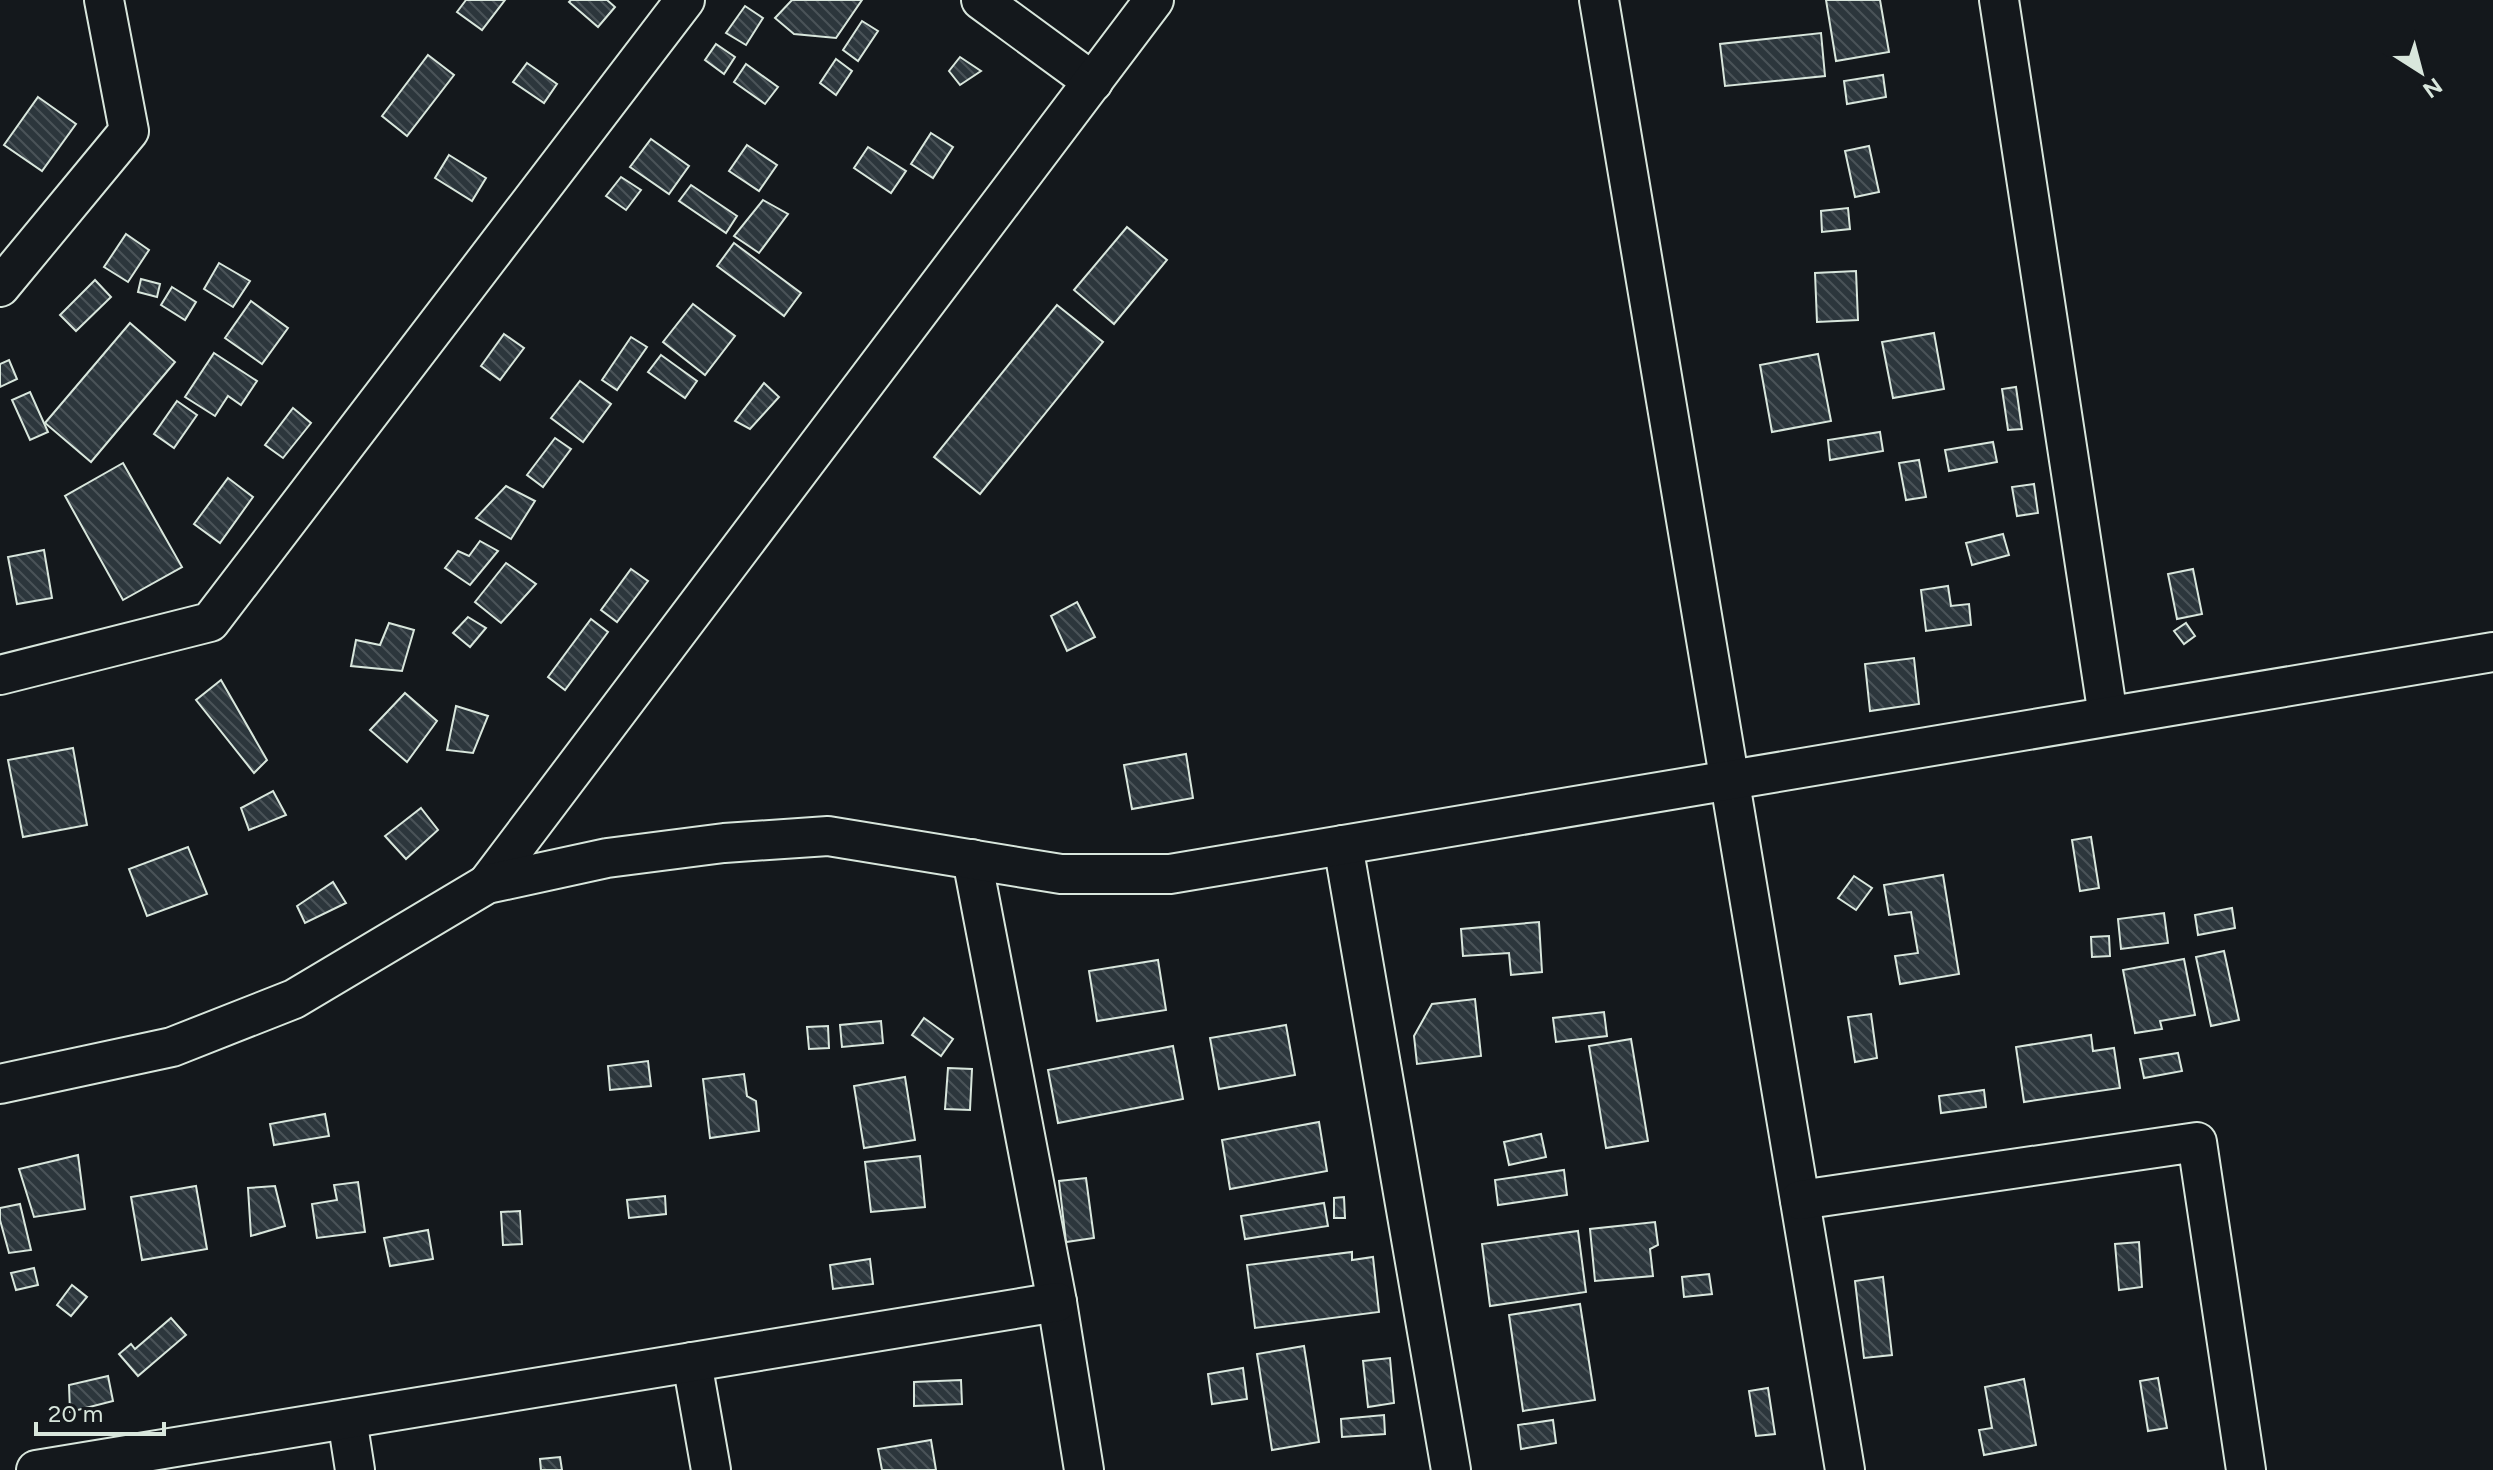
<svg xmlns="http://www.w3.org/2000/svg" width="2493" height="1470" viewBox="0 0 2493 1470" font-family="Figtree,sans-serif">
  <defs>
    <pattern id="building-back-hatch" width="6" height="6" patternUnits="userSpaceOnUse" patternTransform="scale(2)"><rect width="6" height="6" fill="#2c363c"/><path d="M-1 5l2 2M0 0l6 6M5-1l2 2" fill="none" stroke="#4a5358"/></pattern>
  </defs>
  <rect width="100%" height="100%" fill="#14181c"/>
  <g fill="url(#building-back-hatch)" stroke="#d8e6dc" stroke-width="2">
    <polygon points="466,0 505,0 482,30 457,12"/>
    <polygon points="571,0 607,0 615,7 598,27 569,2"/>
    <polygon points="792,0 862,0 836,38 794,34 775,18"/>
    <polygon points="1826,0 1880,0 1889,52 1836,61"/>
    <polygon points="745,6 763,18 746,45 726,33"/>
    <polygon points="862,21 878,31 858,61 843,50"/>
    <polygon points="1821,33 1825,76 1725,86 1720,44"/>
    <polygon points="716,44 735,57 724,74 705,60"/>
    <polygon points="428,55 454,75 407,136 382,116"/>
    <polygon points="960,57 981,71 960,85 949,71"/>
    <polygon points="836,59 852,71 836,95 820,83"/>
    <polygon points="527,63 557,84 544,103 513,82"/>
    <polygon points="746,64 778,87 765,104 734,82"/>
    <polygon points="1883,75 1886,97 1847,104 1844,81"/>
    <polygon points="38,97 76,124 42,171 4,145"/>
    <polygon points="931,133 953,147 933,178 911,164"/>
    <polygon points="651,139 689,166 669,194 630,167"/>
    <polygon points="747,145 777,165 759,191 729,171"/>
    <polygon points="1869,146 1879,192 1855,197 1845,151"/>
    <polygon points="868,147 906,171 891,193 854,168"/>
    <polygon points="449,155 486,178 472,201 435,178"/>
    <polygon points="621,177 641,190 626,210 606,196"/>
    <polygon points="691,185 737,216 726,233 679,201"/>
    <polygon points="763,200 788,214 759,253 734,236"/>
    <polygon points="1848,208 1850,229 1822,232 1821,211"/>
    <polygon points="1127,227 1167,260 1114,324 1074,290"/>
    <polygon points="126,234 149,250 128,282 104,267"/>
    <polygon points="734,243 801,293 784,316 717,266"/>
    <polygon points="219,263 250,281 233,307 204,289"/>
    <polygon points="1856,271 1858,320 1817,322 1815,273"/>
    <polygon points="141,279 160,284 157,297 138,292"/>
    <polygon points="95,280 111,297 76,331 60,315"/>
    <polygon points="172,287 196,302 185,320 161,305"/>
    <polygon points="251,301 288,328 262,364 225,338"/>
    <polygon points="693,304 735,336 705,375 663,342"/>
    <polygon points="1057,305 1103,342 980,494 934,457"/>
    <polygon points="130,323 175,362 91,462 45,423"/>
    <polygon points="1934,333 1944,389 1893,398 1882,342"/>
    <polygon points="504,334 524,348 500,380 481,366"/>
    <polygon points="631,337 647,347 617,390 602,380"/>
    <polygon points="214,353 257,381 241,405 228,396 215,416 185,397"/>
    <polygon points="1818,354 1831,421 1772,432 1760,365"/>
    <polygon points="661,355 697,381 685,398 648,372"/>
    <polygon points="9,360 17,379 0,387 0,364"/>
    <polygon points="580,381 611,404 583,442 551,418"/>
    <polygon points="764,383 779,397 750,429 735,421"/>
    <polygon points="2016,387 2022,429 2008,430 2002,389"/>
    <polygon points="30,392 48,432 30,440 12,400"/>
    <polygon points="177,401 197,415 174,448 154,434"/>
    <polygon points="293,408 311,423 283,458 265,445"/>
    <polygon points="1880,432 1883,451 1830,460 1828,440"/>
    <polygon points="555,438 571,449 543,487 527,475"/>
    <polygon points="1993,442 1997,462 1949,471 1945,450"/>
    <polygon points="1919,460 1926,497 1906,500 1899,463"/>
    <polygon points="123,463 182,567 123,600 65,496"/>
    <polygon points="228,478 253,497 220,543 194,524"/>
    <polygon points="2034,484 2038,513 2017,516 2012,487"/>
    <polygon points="506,486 535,501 511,539 476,518"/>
    <polygon points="2003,534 2009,555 1972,565 1966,543"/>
    <polygon points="480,541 498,551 470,585 445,568 458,551 469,556"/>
    <polygon points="44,550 52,598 17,604 8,557"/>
    <polygon points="506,563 536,584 501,623 475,602"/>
    <polygon points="631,569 648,581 617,622 601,610"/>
    <polygon points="2193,569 2202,614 2177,619 2168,574"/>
    <polygon points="1948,586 1951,606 1969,604 1971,625 1926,631 1921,590"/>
    <polygon points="1077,602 1095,637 1067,651 1051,616"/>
    <polygon points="468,617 486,628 470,647 453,633"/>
    <polygon points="591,619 608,632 565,690 548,677"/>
    <polygon points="389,623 414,630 402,671 351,666 356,640 380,645"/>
    <polygon points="2186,623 2195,636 2184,644 2174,631"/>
    <polygon points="1914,658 1919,704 1870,711 1865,664"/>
    <polygon points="221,680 267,760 254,773 196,700"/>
    <polygon points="405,693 437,721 407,762 370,730"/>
    <polygon points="456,706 488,716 473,753 447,750"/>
    <polygon points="73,748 87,825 23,837 8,760"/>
    <polygon points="1186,754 1193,798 1132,809 1124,765"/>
    <polygon points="273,791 286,815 249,830 241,808"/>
    <polygon points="421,808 438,830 406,859 385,836"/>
    <polygon points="2091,837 2099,888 2080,891 2072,840"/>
    <polygon points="188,847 207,894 147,916 129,869"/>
    <polygon points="1943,875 1959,974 1900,984 1895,956 1918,953 1911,912 1889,915 1884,885"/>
    <polygon points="1854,876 1872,888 1856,910 1838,898"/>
    <polygon points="333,882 346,903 305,923 297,906"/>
    <polygon points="2232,908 2235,928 2198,935 2195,915"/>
    <polygon points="2164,913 2168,943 2121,949 2118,919"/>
    <polygon points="1539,922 1542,972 1511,975 1509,953 1463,956 1461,929"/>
    <polygon points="2109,936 2110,956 2092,957 2091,937"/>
    <polygon points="2224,951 2239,1020 2211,1026 2196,957"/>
    <polygon points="2184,959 2195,1015 2160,1021 2162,1029 2135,1033 2123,970"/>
    <polygon points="1158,960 1166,1010 1097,1021 1089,971"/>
    <polygon points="1475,999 1481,1056 1417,1064 1414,1036 1432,1004"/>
    <polygon points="1604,1012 1607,1036 1556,1042 1553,1018"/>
    <polygon points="1871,1014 1877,1058 1855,1062 1848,1017"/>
    <polygon points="924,1018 953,1039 941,1056 912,1035"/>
    <polygon points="881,1021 883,1043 842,1047 840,1025"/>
    <polygon points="1286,1025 1295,1075 1219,1089 1210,1038"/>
    <polygon points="828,1026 829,1048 809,1049 807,1027"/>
    <polygon points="2091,1035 2093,1051 2114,1048 2120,1088 2024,1102 2016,1047"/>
    <polygon points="1631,1039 1648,1141 1606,1148 1589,1046"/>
    <polygon points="1173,1046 1183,1099 1058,1123 1048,1070"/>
    <polygon points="2178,1053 2182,1071 2144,1078 2140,1059"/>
    <polygon points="648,1061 651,1086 610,1090 608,1066"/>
    <polygon points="948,1068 972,1069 970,1110 945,1109"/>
    <polygon points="744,1074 747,1096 756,1101 759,1131 710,1138 703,1079"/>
    <polygon points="905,1077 915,1140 864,1148 854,1086"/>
    <polygon points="1984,1090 1986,1107 1941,1113 1939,1096"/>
    <polygon points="325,1114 329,1136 274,1145 270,1124"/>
    <polygon points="1319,1122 1327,1171 1230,1189 1222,1140"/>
    <polygon points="1541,1134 1546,1157 1509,1165 1504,1142"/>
    <polygon points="78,1155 85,1209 34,1217 19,1169"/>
    <polygon points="920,1156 925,1207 871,1212 865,1162"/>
    <polygon points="1564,1170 1567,1195 1498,1205 1495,1180"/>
    <polygon points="1086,1178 1094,1238 1066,1242 1059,1181"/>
    <polygon points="358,1182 365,1232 317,1238 312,1204 337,1200 334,1185"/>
    <polygon points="196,1186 207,1249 142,1260 131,1197"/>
    <polygon points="275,1186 285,1226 251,1236 248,1188"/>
    <polygon points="665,1196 666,1214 629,1218 627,1200"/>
    <polygon points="1344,1197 1345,1218 1334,1218 1334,1198"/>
    <polygon points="1324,1203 1328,1226 1245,1239 1241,1216"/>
    <polygon points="20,1204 31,1250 9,1253 0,1220 0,1208"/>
    <polygon points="520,1211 522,1244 503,1245 501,1212"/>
    <polygon points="1655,1222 1658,1245 1650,1249 1653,1276 1595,1281 1590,1229"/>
    <polygon points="428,1230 433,1259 390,1266 384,1238"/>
    <polygon points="1578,1231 1586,1292 1490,1306 1482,1244"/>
    <polygon points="2139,1242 2142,1287 2119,1290 2115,1244"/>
    <polygon points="1352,1252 1352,1260 1373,1257 1379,1312 1255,1328 1247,1265"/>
    <polygon points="870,1259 873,1284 833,1289 830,1265"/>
    <polygon points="34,1268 38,1285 16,1290 11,1273"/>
    <polygon points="1709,1274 1712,1294 1684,1297 1682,1277"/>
    <polygon points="1883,1277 1892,1355 1864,1358 1855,1281"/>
    <polygon points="72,1285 87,1297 71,1316 57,1305"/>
    <polygon points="1580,1304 1595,1400 1523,1411 1509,1315"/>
    <polygon points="171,1318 186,1335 138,1376 119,1354 131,1344 135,1349"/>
    <polygon points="1304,1346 1319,1442 1272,1450 1257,1354"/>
    <polygon points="1390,1358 1394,1403 1368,1407 1363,1361"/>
    <polygon points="1243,1368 1247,1399 1212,1404 1208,1374"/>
    <polygon points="108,1376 113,1401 70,1412 69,1385"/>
    <polygon points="2158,1378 2167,1428 2148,1431 2140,1381"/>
    <polygon points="2024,1379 2036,1445 1984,1455 1979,1430 1992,1428 1985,1387"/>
    <polygon points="961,1380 962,1404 914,1406 914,1382"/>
    <polygon points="1768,1388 1775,1434 1756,1436 1749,1391"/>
    <polygon points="1384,1415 1385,1434 1342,1437 1341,1419"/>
    <polygon points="1553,1420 1556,1443 1521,1449 1518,1425"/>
    <polygon points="931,1440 936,1470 882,1470 878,1449"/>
    <polygon points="560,1457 562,1470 541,1470 540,1459"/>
  </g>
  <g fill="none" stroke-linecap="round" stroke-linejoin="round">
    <g stroke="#d8e6dc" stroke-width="42">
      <g id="minor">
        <polyline points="981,0 1093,82"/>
        <polyline points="1599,0 1845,1470"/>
        <polyline points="1999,0 2108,716"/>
        <polyline points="0,287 129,131 104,0"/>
        <polyline points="0,675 210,622 685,0"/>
        <polyline points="1343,845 1451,1470"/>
        <polyline points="972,859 1057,1302 1084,1470"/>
        <polyline points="487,884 1154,0"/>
        <polyline points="0,1084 172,1047 294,999 487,884 607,858 724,843 828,836 1061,874 1170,874 2493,652"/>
        <polyline points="1800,1200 2197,1142 2246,1470"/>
        <polyline points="692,1362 711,1470"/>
        <polyline points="347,1419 355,1470"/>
        <polyline points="36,1470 1057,1302"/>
      </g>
    </g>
    <use href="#minor" stroke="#14181c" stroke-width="38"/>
  </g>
  <g transform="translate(2421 72) rotate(144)" stroke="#14181c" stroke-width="6" paint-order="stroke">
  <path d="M0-6L14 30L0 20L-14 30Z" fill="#d8e6dc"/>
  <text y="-12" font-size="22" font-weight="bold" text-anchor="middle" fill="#d8e6dc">N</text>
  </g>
  <path d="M36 1422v12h128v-12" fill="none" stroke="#d8e6dc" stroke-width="4"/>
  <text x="48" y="1422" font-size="24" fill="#d8e6dc" stroke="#14181c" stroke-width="6" paint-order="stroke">20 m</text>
</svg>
